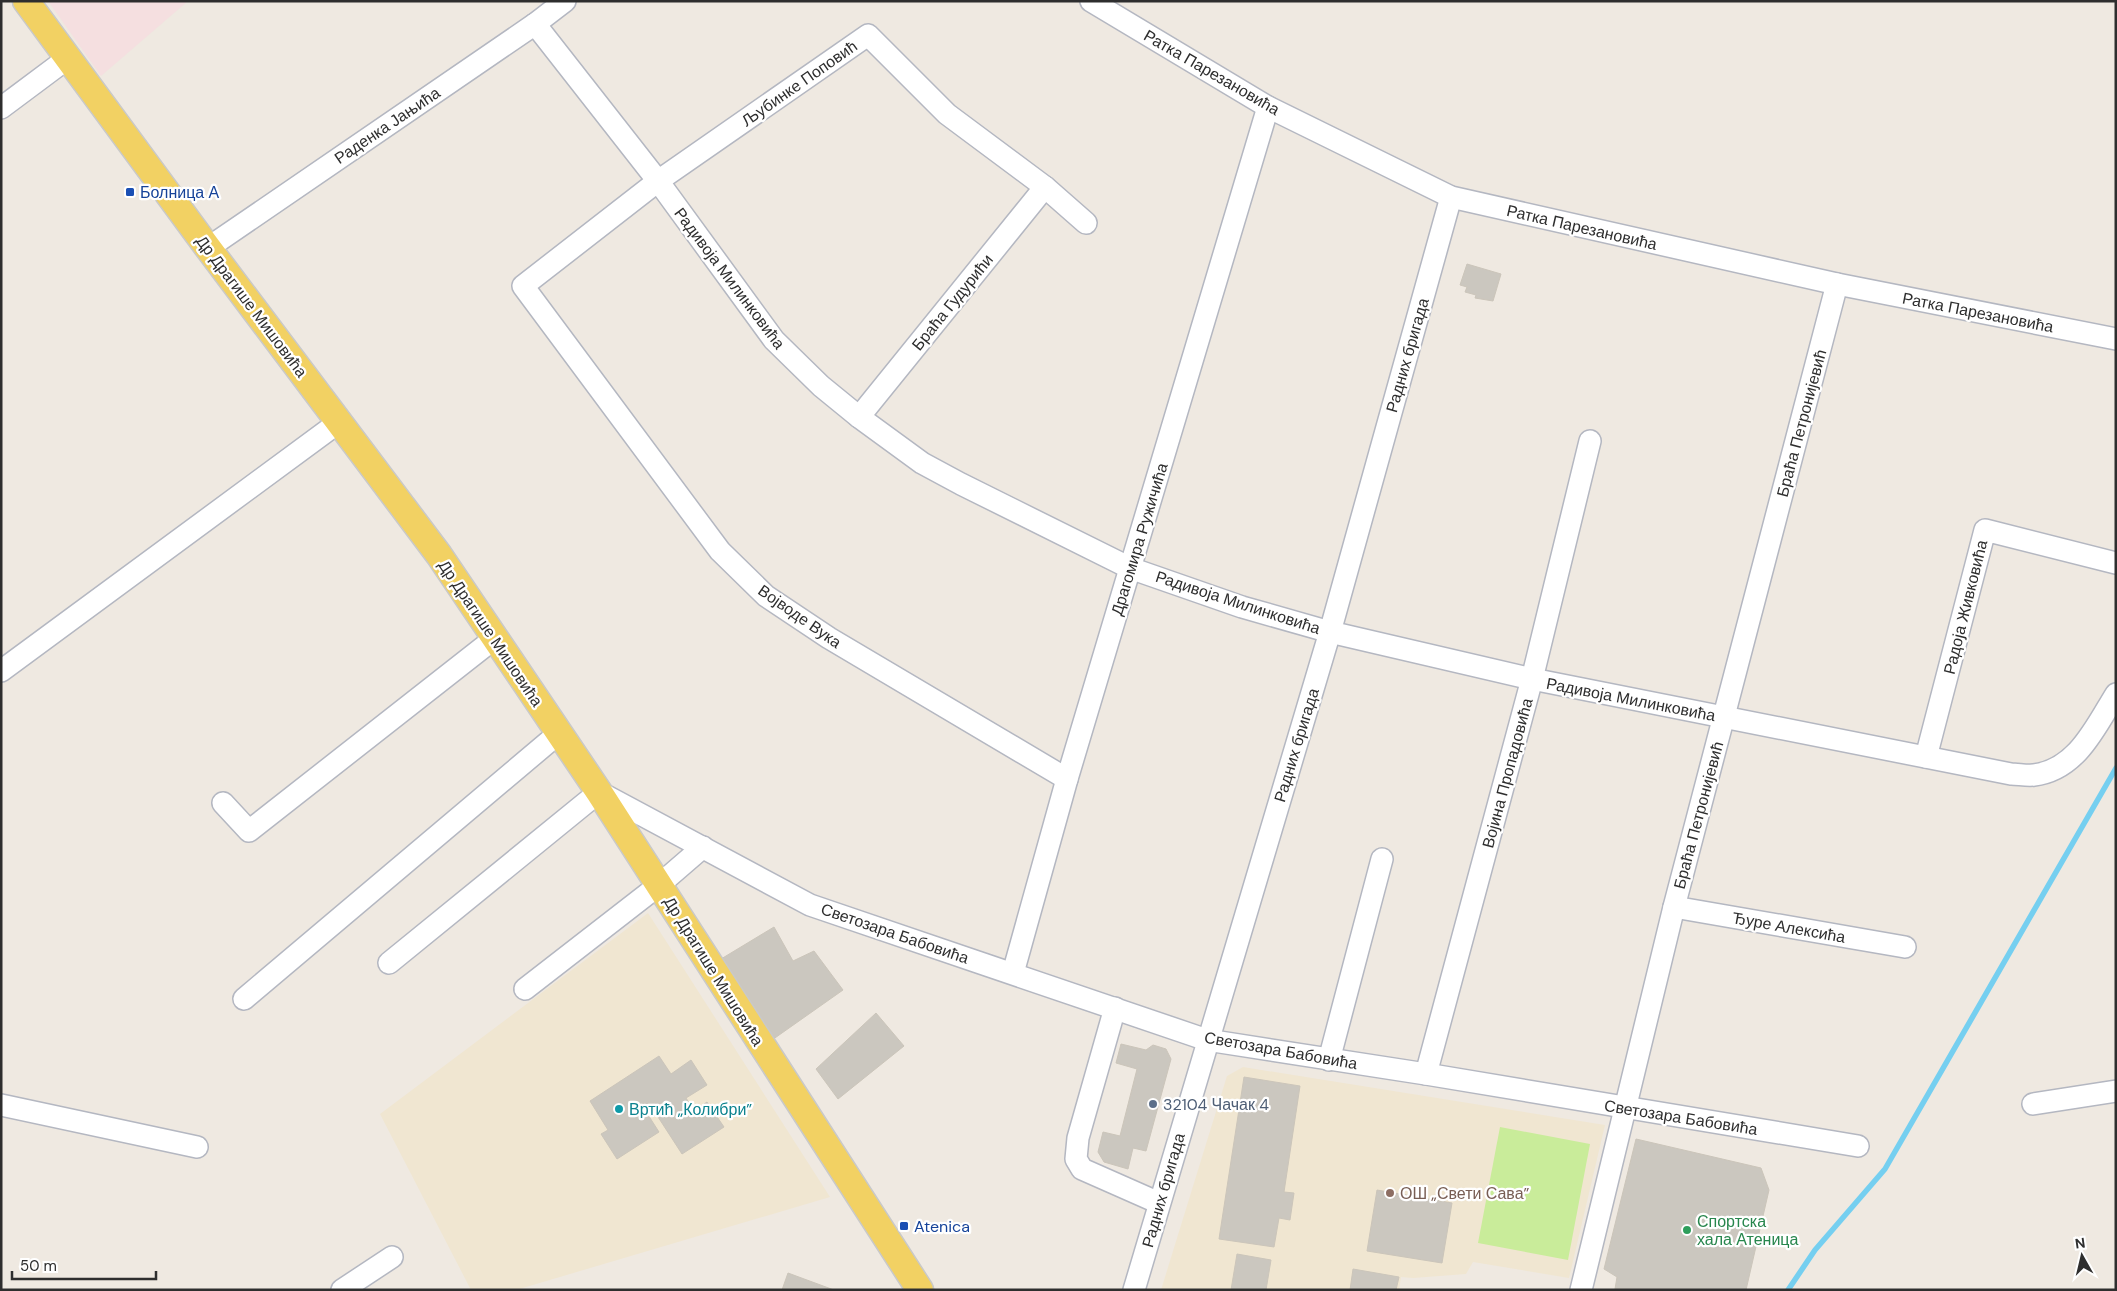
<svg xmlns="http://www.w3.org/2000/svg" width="2117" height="1291" viewBox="0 0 2117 1291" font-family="'DM Sans',sans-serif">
  <rect width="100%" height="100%" fill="#efe9e1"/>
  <g fill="#f0e6d1">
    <polygon points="648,913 830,1197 516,1290 471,1290 380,1114"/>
    <polygon points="1243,1067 1605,1125 1569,1278 1473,1262 1466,1274 1413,1278 1401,1277 1399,1290 1161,1290 1227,1076"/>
  </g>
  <polygon fill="#f5dfe0" points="48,1 188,1 101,76"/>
  <polygon fill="#c9ec9a" points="1500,1127 1590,1144 1568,1260 1478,1243"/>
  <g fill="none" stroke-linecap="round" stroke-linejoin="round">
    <polyline stroke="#75cff0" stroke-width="5.5" points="1788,1290 1815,1250 1885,1169 2116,768"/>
  </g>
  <g fill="#cbc7bf" stroke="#cbc5ba">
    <polygon points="1467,264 1501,274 1493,301 1475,298 1476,295 1465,292 1467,287 1460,285"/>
    <polygon points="774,927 793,961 814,951 843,990 772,1040 721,959"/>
    <polygon points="876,1013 904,1046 838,1099 816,1069"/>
    <polygon points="1121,1044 1146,1050 1153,1045 1166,1049 1171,1059 1146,1151 1133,1148 1128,1169 1104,1162 1098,1152 1103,1132 1120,1136 1137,1069 1116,1063"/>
    <polygon points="659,1056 671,1074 691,1060 707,1085 686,1098 694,1111 707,1102 724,1127 682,1154 649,1103 643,1107 659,1132 617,1159 601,1134 608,1130 590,1101"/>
    <polygon points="1244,1077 1300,1086 1284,1192 1294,1193 1290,1220 1279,1218 1274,1247 1219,1239"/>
    <polygon points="1636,1139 1761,1168 1769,1190 1746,1290 1615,1289 1617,1277 1604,1269"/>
    <polygon points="1377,1190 1452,1203 1442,1263 1367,1251"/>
    <polygon points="1237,1254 1271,1260 1266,1290 1231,1290"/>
    <polygon points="1353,1269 1399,1277 1396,1290 1350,1290"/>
    <polygon points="788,1273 834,1290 782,1290"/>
  </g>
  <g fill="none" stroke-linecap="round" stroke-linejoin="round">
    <g stroke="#b4b7c1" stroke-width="24">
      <g id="minor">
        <polyline points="1091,1 1268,107 1451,197 1837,284 2116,339"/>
        <path d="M535,24L658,181L774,340L821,386L859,417L922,463L961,484L1130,568L1242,607L1330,632L1532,679L2011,774C2018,774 2027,776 2034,775C2077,770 2096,726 2116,694"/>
        <polyline points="1,108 68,58"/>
        <polyline points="208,248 535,24 565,1"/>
        <polyline points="859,417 1045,187"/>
        <polyline points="1,671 339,422"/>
        <polyline points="1926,757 1985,530 2116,563"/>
        <polyline points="1067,779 829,638 766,596 720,551 523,286 658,181 868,35 947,114 1045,187 1086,223"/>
        <polyline points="223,803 249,831 495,638"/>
        <polyline points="1674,907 1905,947"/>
        <polyline points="389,963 599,792 810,905 1207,1040 1426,1074 1858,1146"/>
        <polyline points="1013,973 1067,779 1268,107"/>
        <polyline points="525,989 659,885 703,847"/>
        <polyline points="244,999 559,733"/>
        <polyline points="1115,1008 1078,1138 1076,1159 1082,1169 1159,1203"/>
        <polyline points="1329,1060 1382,859"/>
        <polyline points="1426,1074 1532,679 1590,441"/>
        <polyline points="2033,1104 2116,1091"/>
        <polyline points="1,1105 197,1147"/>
        <polyline points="342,1290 392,1257"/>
        <polyline points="1134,1290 1330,632 1451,197"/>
        <polyline points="1581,1290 1674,907 1837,284"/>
      </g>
    </g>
    <g stroke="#c9c9c9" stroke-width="29">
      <polyline id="major" points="26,1 208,248 439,555 599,792 920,1290"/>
    </g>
    <use href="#minor" stroke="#fff" stroke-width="21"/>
    <use href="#major" stroke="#f2d163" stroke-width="26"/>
  </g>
  <g fill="#1a4fb4" stroke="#fff" stroke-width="2">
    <rect x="125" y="187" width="10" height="10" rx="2.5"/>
    <rect x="899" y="1221" width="10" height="10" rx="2.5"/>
  </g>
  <circle fill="#5c6f8a" stroke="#fff" stroke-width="2" cx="1153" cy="1104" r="5"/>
  <circle fill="#0f9aa8" stroke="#fff" stroke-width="2" cx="619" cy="1109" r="5"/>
  <circle fill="#8d6e63" stroke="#fff" stroke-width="2" cx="1390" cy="1193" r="5"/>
  <circle fill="#2e9e5b" stroke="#fff" stroke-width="2" cx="1687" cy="1230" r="5"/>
  <g text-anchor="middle" stroke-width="4.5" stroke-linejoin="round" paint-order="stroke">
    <g font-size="16" fill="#2e2e2e" stroke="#fff">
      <text transform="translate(1212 72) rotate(30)" y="6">Ратка Парезановића</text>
      <text transform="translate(799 83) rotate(-35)" y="6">Љубинке Поповић</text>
      <text transform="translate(387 125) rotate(-34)" y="6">Раденка Јањића</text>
      <text transform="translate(1582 227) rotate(13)" y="6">Ратка Парезановића</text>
      <text transform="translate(730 278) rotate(53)" y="6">Радивоја Милинковића</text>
      <text transform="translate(952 302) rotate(-51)" y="6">Браћа Гудурићи</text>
      <text transform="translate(252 306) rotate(53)" y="6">Др Драгише Мишовића</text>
      <text transform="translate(1978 312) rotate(11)" y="6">Ратка Парезановића</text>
      <text transform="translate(1407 355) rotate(-74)" y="6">Радних бригада</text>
      <text transform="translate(1801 423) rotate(-75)" y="6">Браћа Петронијевић</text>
      <text transform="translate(1139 539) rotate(-73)" y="6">Драгомира Ружичића</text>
      <text transform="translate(1238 602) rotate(18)" y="6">Радивоја Милинковића</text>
      <text transform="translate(1965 607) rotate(-76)" y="6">Радоја Живковића</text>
      <text transform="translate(800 616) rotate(35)" y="6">Војводе Вука</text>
      <text transform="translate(491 633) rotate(56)" y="6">Др Драгише Мишовића</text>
      <text transform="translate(1631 699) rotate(11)" y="6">Радивоја Милинковића</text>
      <text transform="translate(1296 745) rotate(-73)" y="6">Радних бригада</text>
      <text transform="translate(1507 773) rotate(-75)" y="6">Војина Пропадовића</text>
      <text transform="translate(1698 815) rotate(-75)" y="6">Браћа Петронијевић</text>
      <text transform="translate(1789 927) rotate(10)" y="6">Ђуре Алексића</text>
      <text transform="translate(895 933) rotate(19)" y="6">Светозара Бабовића</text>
      <text transform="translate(714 971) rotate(58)" y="6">Др Драгише Мишовића</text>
      <text transform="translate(1281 1050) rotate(10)" y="6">Светозара Бабовића</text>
      <text transform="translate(1681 1117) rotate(9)" y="6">Светозара Бабовића</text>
      <text transform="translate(1163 1190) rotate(-74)" y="6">Радних бригада</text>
    </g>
    <g font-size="16" fill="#164399" stroke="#fff" text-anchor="start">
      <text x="140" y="198">Болница А</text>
      <text x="914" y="1232">Atenica</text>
    </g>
    <g font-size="16" fill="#4e5e75" stroke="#fff" text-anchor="start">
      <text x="1163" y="1110">32104 Чачак 4</text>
    </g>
    <g font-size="16" fill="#0d838f" stroke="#fff" text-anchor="start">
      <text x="629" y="1115">Вртић „Колибри”</text>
    </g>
    <g font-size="16" fill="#785e54" stroke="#fff" text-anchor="start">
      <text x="1400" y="1199">ОШ „Свети Сава”</text>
    </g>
    <g font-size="16" fill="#27864d" stroke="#fff" text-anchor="start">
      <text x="1697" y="1227">Спортска<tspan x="1697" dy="18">хала Атеница</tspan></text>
    </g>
  </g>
  <rect width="2117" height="1291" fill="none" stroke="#2e2e2e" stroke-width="5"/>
  <g transform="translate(2082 1256) rotate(352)" stroke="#ffffff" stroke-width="4" paint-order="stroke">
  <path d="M0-4L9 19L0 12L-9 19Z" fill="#2e2e2e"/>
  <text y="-8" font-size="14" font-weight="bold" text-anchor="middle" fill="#2e2e2e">N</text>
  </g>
  <path d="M12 1271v8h144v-8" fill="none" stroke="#2e2e2e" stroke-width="2.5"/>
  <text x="20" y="1271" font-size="15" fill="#2e2e2e" stroke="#ffffff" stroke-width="4" paint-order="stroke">50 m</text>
</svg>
